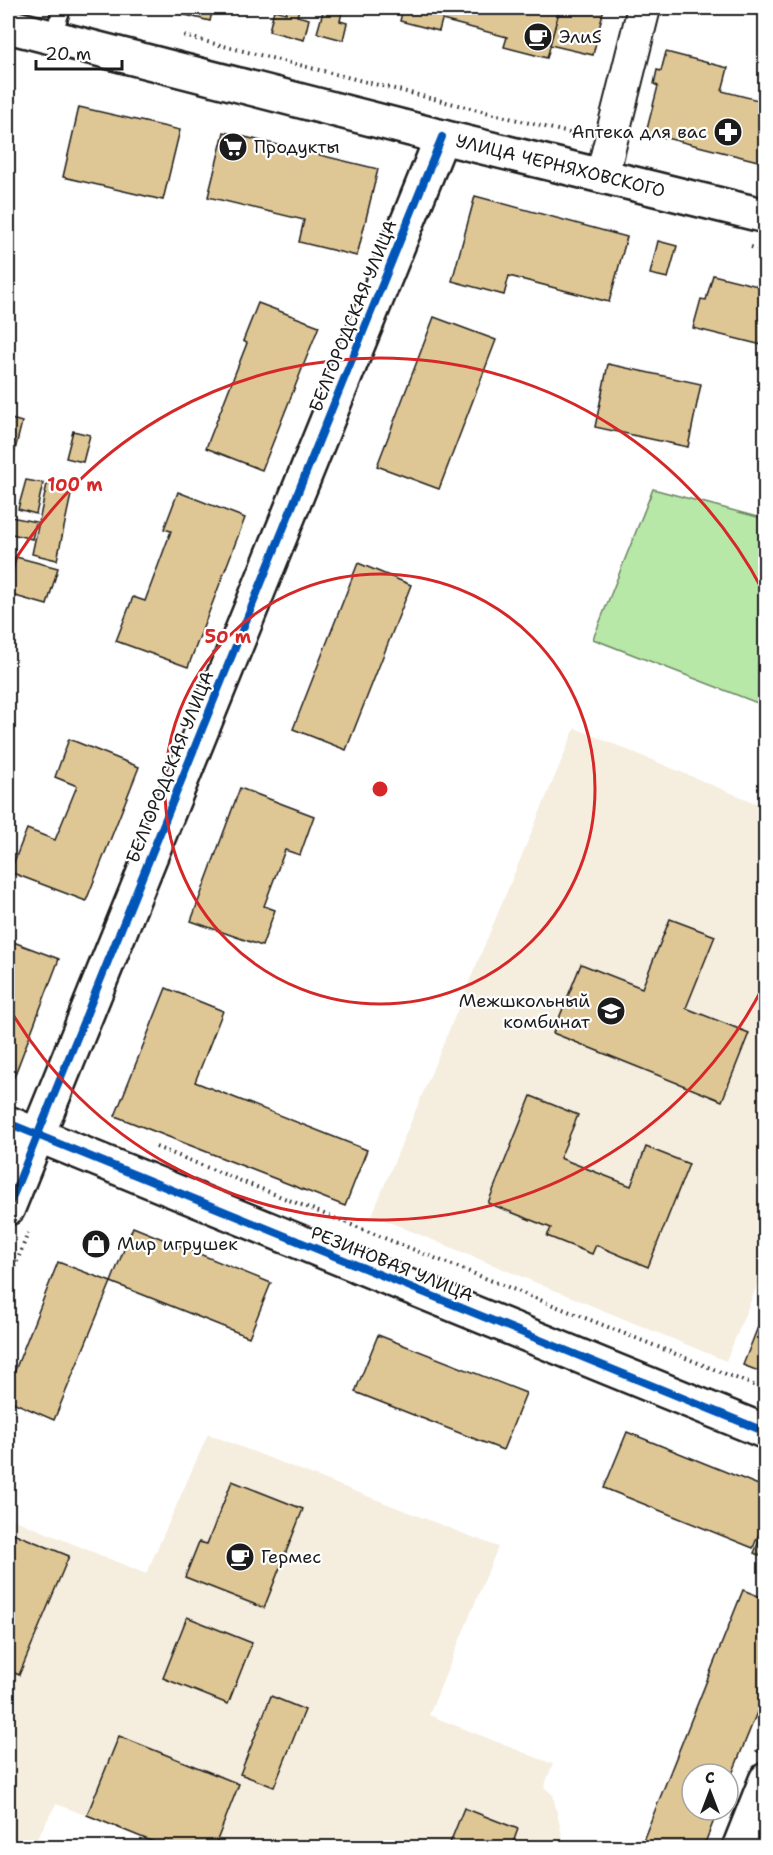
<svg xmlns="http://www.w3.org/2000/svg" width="773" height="1855" viewBox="0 0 773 1855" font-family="'Shantell Sans',sans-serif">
  <rect width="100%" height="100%" fill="#fff"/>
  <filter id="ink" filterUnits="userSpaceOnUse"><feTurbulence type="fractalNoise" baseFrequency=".0167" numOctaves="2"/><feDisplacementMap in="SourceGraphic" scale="12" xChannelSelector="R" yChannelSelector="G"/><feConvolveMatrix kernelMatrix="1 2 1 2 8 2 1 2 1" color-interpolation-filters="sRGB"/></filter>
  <g filter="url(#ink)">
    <g fill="#f5eedf">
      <polygon points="575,728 765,807 765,1266 726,1361 372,1215"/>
      <polygon points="208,1434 498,1547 429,1715 553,1764 544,1787 553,1795 564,1844 571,1847 168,1847 56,1804 33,1846 8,1837 8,1517 146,1574"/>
    </g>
    <polygon fill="#b8e8a8" stroke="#6a8262" stroke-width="1.5" points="653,489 765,519 765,706 593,639"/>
    <g fill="#dfc795" stroke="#1c1c1c" stroke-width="1.5">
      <polygon points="157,8 213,8 210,21"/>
      <polygon points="288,8 299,10 297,16 309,19 304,40 269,31 274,10 286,13"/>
      <polygon points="324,8 343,8 340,21 347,23 343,40 317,33"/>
      <polygon points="403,8 555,8 560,10 547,58 504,47 507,37 442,20 439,31 400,21"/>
      <polygon points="560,8 604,8 593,55 550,45"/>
      <polygon points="666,52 728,68 722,91 766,102 766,163 646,133 658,86 654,84 657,70 661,71"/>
      <polygon points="79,107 180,130 163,200 63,177"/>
      <polygon points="224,132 378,169 357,256 299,242 304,220 208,197"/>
      <polygon points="475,196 627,237 609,302 509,276 504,295 452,281"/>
      <polygon points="658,241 677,246 668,278 650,274"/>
      <polygon points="713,275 766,288 766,346 693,328 701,299 706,300"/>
      <polygon points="258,303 319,326 262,470 206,448 247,343 243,341"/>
      <polygon points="434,317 496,340 439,489 377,466"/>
      <polygon points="608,364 701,384 688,447 595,427"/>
      <polygon points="8,418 22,422 8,478"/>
      <polygon points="73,431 90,435 83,462 66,458"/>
      <polygon points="26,480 43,483 36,514 18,509"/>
      <polygon points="47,484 72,490 57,560 32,554"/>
      <polygon points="178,492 245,518 188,667 116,641 133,597 145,601 171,531 164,529"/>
      <polygon points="11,517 36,522 32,539 8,533"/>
      <polygon points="16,557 58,568 47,605 8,594"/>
      <polygon points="358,563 411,585 346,750 293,729"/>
      <polygon points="69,739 139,767 86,901 10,872 27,829 55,840 77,786 55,777"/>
      <polygon points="240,788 314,816 300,855 285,850 264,906 275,910 262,946 191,921"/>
      <polygon points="670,919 715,936 686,1008 749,1033 722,1101 553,1033 581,964 642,988"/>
      <polygon points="8,940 59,959 14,1077 8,1075"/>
      <polygon points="166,988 223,1011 195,1082 367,1150 345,1206 115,1116"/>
      <polygon points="531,1096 578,1115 560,1158 631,1186 646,1147 689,1164 648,1267 596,1245 592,1254 547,1236 551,1228 488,1203"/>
      <polygon points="133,1227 271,1283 249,1337 111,1282"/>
      <polygon points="58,1262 111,1282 54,1420 8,1400 8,1388"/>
      <polygon points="765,1309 766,1309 766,1374 743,1365"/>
      <polygon points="378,1335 526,1393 503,1450 355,1392"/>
      <polygon points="627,1432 766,1488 766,1517 753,1548 604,1488"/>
      <polygon points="232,1481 303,1509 264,1608 185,1577 199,1542 207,1544"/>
      <polygon points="766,1524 766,1558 754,1553"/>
      <polygon points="8,1531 69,1556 19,1675 8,1670"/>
      <polygon points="743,1590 766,1599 766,1690 728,1784 728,1774 692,1774 692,1810 718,1810 703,1848 640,1848"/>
      <polygon points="187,1617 252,1643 228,1704 163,1678"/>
      <polygon points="271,1696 305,1710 274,1787 240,1774"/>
      <polygon points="119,1736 239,1784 214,1848 168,1848 87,1815"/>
      <polygon points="464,1808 518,1829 511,1848 448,1848"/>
    </g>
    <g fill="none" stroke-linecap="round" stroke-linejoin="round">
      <g stroke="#1c1c1c" stroke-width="21">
        <polyline id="lane" points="52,38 62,8"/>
      </g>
      <g stroke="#1c1c1c" stroke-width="36">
        <polyline id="street" points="602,176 644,8"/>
      </g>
      <g stroke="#1c1c1c" stroke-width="38">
        <g id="secondary">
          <path id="s1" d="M8,26L442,137L766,216"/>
          <polyline points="8,1123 766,1432"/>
          <polyline points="8,1208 442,137"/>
          <polyline points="739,1848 766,1780"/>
        </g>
      </g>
      <g stroke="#1c1c1c" stroke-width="4" stroke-dasharray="1.5 4.5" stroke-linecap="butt">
        <polyline points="184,36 581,136"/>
        <polyline points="751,247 766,251"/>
        <polyline points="156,1147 766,1390"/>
        <polyline points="8,1284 28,1233"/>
        <polyline points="757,1752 766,1729"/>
      </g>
      <use href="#lane" stroke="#fff" stroke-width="16"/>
      <use href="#street" stroke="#fff" stroke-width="32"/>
      <use href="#secondary" stroke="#fff" stroke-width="33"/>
      <g stroke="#fff" stroke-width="11">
        <g id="cycleway">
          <polyline points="8,1123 766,1432"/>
          <polyline points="8,1208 442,137"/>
        </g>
      </g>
      <use href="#cycleway" stroke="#0057b8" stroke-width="8"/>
    </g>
  </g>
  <g fill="none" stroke="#d62828" stroke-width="3">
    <circle cx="380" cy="789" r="215"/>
    <path d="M764 985A431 431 0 0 1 9 1008M9 570A431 431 0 0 1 764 593"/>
  </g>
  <defs>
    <g id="cafe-disc" transform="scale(1.5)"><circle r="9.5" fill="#1c1c1c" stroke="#fff"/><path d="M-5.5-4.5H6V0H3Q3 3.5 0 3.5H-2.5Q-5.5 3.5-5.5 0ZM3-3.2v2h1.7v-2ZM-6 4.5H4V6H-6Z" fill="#fff"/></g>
    <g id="pharmacy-disc" transform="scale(1.5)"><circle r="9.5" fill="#1c1c1c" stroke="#fff"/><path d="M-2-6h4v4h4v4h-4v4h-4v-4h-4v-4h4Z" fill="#fff"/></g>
    <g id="supermarket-disc" transform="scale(1.5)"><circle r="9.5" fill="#1c1c1c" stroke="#fff"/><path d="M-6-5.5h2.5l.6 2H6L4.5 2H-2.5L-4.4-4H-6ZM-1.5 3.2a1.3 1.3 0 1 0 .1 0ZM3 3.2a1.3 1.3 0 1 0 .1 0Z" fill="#fff"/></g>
    <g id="school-disc" transform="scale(1.5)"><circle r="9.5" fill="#1c1c1c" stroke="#fff"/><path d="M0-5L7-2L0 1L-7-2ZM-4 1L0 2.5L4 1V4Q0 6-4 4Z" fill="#fff"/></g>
    <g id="shop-disc" transform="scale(1.5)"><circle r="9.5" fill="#1c1c1c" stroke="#fff"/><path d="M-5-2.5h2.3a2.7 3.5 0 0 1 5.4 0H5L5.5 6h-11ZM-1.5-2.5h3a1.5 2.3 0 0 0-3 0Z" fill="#fff"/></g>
  </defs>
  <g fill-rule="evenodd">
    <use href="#cafe-disc" x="538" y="37"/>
    <use href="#pharmacy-disc" x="728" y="132"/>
    <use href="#supermarket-disc" x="233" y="147"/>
    <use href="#school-disc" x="611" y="1011"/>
    <use href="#shop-disc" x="96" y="1244"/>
    <use href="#cafe-disc" x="240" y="1557"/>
  </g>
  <g text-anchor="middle" stroke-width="4.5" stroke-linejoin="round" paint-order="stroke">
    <g font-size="18" fill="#1c1c1c" stroke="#fff" text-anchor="start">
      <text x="559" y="43">ЭлиS</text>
      <text x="707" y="138" text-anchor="end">Аптека для вас</text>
      <text x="254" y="153">Продукты</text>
      <text x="590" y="1007" text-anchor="end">Межшкольный<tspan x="590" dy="21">комбинат</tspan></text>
      <text x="117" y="1250">Мир игрушек</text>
      <text x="261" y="1563">Гермес</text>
    </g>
    <g font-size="18" fill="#1c1c1c" stroke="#fff">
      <text dy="6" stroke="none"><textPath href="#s1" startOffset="570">УЛИЦА ЧЕРНЯХОВСКОГО</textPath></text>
      <text transform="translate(353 316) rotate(-68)" y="6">БЕЛГОРОДСКАЯ УЛИЦА</text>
      <text transform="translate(170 767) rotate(-68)" y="6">БЕЛГОРОДСКАЯ УЛИЦА</text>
      <text transform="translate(392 1264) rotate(22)" y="6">РЕЗИНОВАЯ УЛИЦА</text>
    </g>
  </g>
  <circle cx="380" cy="789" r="9" fill="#d62828" stroke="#fff" stroke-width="3"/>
  <g font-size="18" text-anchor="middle" font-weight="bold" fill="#d62828" stroke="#fff" stroke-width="4.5" stroke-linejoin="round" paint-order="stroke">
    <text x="75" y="491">100 m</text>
    <text x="228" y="643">50 m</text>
  </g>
  <rect width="773" height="1855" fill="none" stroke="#fff" stroke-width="30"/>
  <rect x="15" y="15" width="743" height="1825" fill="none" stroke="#1c1c1c" stroke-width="2" filter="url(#ink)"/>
  <g transform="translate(710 1792)"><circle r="28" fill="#ffffff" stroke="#a4a4a4" stroke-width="1.5"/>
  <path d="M0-4.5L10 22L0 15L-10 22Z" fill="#1c1c1c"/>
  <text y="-9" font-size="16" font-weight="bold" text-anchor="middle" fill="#1c1c1c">С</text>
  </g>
  <path d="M36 60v9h86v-9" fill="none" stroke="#1c1c1c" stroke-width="3"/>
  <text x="45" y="60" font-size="18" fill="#1c1c1c" stroke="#ffffff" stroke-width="4.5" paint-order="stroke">20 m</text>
</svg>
